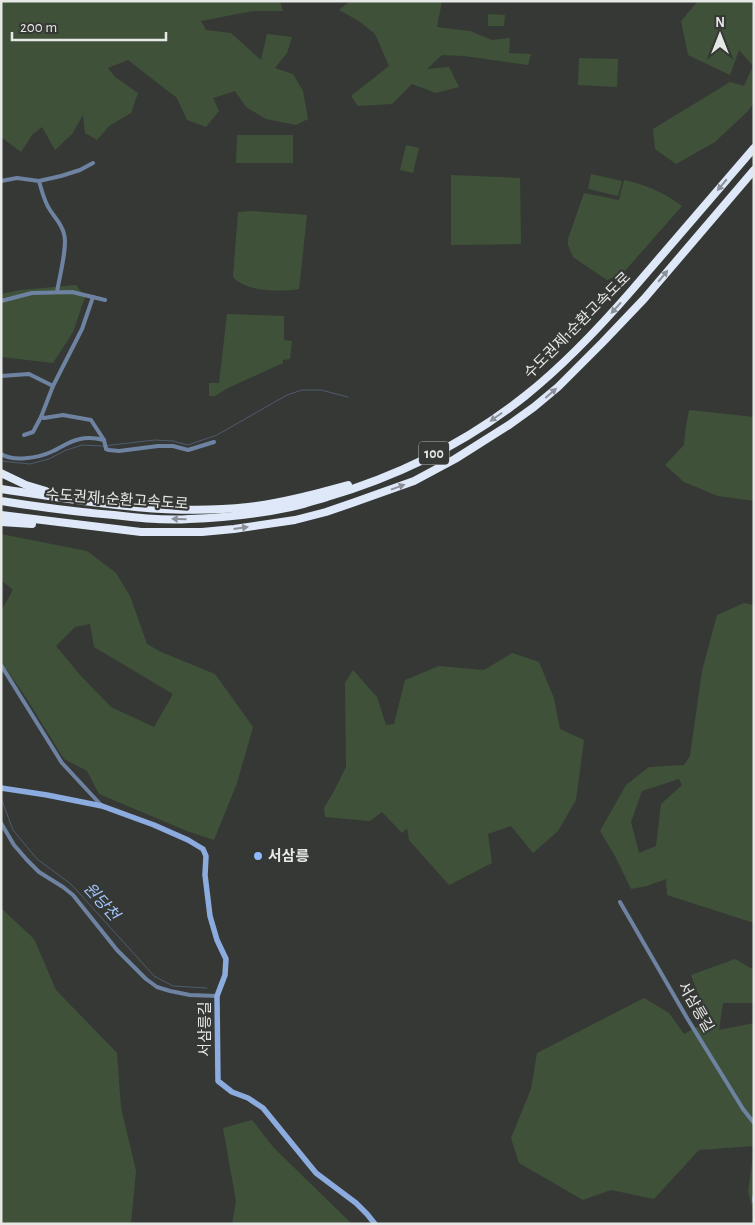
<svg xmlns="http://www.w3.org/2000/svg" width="755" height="1225" viewBox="0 0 755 1225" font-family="'Alegreya Sans','Noto Sans KR',sans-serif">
  <rect width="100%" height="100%" fill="#363835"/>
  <g fill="#3f5239" fill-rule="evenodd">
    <polygon points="1,1 280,1 283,11 253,11 201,21 206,30 231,33 261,60 267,34 292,37 287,53 275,68 293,74 303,91 308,119 296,125 266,119 246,107 235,91 213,98 219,111 206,127 187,120 177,98 128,60 108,68 115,77 138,93 131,113 109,126 97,140 85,133 83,115 72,134 55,150 42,127 32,135 21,152 1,137"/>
    <polygon points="350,1 442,1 437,27 470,31 492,40 510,38 509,53 531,54 528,65 464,56 442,55 427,69 449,67 459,87 436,93 412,84 392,104 358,106 351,96 389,66 375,34 359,21 339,10"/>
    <polygon points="698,1 754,1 754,103 748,111 715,142 676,164 655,149 653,129 730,82 744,86 753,66 739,50 730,75 688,55 681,21"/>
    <polygon points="488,14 505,15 504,26 488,26"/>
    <polygon points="579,58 618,59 617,87 578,85"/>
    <polygon points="237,135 293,135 293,163 236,163"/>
    <polygon points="406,145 419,148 413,173 400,170"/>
    <polygon points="591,174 622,181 618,196 588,189"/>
    <polygon points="451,175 520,178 521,244 451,245"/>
    <path d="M624,180C647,185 663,192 682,206L623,273L607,280L573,257L568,245V239L584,193L619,200Z"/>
    <path d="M251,211L307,215L299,289C280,292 246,292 233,277L238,212Z"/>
    <polygon points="76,285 85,297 73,332 53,363 1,357 1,294 21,290"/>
    <polygon points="227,314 284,316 284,340 292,341 290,359 283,360 283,363 228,388 215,396 209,396 209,383 219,383"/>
    <polygon points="689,410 754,417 754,501 718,496 684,482 665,465 684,445 686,426"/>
    <path d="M1,534L87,551L116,573L130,596L147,644L161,652L215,674L253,727L237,783L214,840L187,831L99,794L87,771L64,759L25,696L1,662V611L13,590L1,580ZM90,624L94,647L173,694L154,727L111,707L80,675L56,646L75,627Z"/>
    <path d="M744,603L754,605V923L667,895L666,879L647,886L631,889L615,856L600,831L626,785L649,767L684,765L690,756L702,671L717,615ZM679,779L682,785L661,804L656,846L639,853L631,822L642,791Z"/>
    <polygon points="512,653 539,662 554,698 560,729 584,740 576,800 558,831 533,853 511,826 488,834 492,863 449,885 409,840 407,828 402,833 382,812 370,821 325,817 324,808 334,791 346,767 345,683 353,670 377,697 386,725 394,724 405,680 439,666 484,670"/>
    <polygon points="1,908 34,939 56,990 117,1053 121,1108 136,1171 131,1224 1,1224"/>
    <polygon points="735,959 754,970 754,1003 723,1003 719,1030 754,1023 754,1146 699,1150 654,1199 611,1190 583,1200 519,1163 511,1138 531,1089 537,1053 644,998 669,1013 684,1034 708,1021 691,975"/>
    <polygon points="252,1120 274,1148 352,1224 232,1224 236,1201 223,1128"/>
    <polygon points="754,1148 754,1214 748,1192"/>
  </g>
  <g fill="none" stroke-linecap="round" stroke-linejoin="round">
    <g stroke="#4e5b6f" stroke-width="1">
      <polyline points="1,461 30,464 49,459 64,451 82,445 103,446 155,440 173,441 188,445 217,435 287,395 302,390 321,390 348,397"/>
      <polyline points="1,798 13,830 37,859 71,884 154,976 173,986 207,988"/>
    </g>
    <g stroke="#6e82a2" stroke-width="4">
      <polyline points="1,181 17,178 39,181 61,176 80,170 93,163"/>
      <path d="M39,181C42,191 44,201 50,210C55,218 62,224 64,234C68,245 59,279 57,292"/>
      <polyline points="1,301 32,293 72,292 105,300"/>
      <polyline points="1,376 29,374 53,386"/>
      <polyline points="41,417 44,418 63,415 91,420 104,440 106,449 109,450 119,451 158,446 173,446 188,450 214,442"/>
      <polyline points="24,435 33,432 41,417 53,386 82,329 93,297"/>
      <path d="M1,454C13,462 38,458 51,452C61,448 69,441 80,439C88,437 96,438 104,440"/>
      <polyline points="1,665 62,763 102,806"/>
      <polyline points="1,823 14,845 27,860 39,872 63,887 73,895 117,950 146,979 157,987 170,991 190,995 217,996"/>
      <polyline points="620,902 687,1018 743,1109 754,1123"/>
      <polyline points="754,1197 754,1201"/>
    </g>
    <polyline stroke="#8cacdf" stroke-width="5.5" points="1,788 47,795 102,806 154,825 188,840 203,849 206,856 205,875 210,916 217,940 226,959 225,975 217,996 218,1081 232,1092 248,1098 263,1108 316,1173 356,1203 367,1214 375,1224"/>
    <g stroke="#dee8f8" stroke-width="8">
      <polyline points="1,473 26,485 46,491"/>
      <path d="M1,489C83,501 165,516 248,507C282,503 315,494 348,485"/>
      <path d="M1,501C39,507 76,512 114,515C138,518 164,521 189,519C223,518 258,514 291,507C303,505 315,500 327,497C398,476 467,442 525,396C564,365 599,328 632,290L754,148"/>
      <polyline points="1,515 141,532 202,532 234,529 295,520 326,512 355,502 414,481 455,459 509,425 534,407 558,387 602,343 644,299 754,170"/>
      <polyline points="1,522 32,524"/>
    </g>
  </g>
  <defs><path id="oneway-solid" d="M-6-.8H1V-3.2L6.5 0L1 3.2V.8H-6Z" transform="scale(1.25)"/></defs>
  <g fill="#8a9096">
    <use href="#oneway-solid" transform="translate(722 185) rotate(130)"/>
    <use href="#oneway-solid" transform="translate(663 276) rotate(-50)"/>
    <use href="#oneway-solid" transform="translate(616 308) rotate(132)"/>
    <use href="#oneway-solid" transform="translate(551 393) rotate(-41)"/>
    <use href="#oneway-solid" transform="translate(496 417) rotate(145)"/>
    <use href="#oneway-solid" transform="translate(398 487) rotate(-20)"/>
    <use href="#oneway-solid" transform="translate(179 519) rotate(-178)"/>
    <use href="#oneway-solid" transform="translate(241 528) rotate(-8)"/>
  </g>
  <circle fill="#8eb9fd" stroke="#363835" stroke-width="2" cx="258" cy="856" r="5"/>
  <g text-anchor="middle" stroke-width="4.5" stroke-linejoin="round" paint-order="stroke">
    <rect fill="#363835" stroke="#b1b3b1" stroke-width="1" x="419" y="441.5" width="30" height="23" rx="4"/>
    <g font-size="14" font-weight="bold" fill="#e6e8e6">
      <text x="434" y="458">100</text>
    </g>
    <g font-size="15" fill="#e6e8e6" stroke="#363835">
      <text transform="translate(577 325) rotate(-45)" y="5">수도권제1순환고속도로</text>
      <text transform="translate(117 499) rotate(4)" y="5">수도권제1순환고속도로</text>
      <text transform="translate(696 1007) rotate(60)" y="5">서삼릉길</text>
      <text transform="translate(205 1029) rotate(-90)" y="5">서삼릉길</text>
    </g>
    <g font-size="15" font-weight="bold" fill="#e6e8e6" stroke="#363835" text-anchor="start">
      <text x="268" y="861">서삼릉</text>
    </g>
    <g font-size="16" font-style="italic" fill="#a2c6ff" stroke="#363835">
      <text transform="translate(102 901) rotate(48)" y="6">원당천</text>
    </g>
  </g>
  <rect width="755" height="1225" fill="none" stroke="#e6e8e6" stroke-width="5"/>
  <g transform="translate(720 35)" stroke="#363835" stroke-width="4" paint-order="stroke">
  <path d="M0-4L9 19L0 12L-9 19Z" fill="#e6e8e6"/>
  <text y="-8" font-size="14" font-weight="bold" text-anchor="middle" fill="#e6e8e6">N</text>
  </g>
  <path d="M12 32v8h154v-8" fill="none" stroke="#e6e8e6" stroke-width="2.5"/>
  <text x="20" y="32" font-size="15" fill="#e6e8e6" stroke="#363835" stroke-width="4" paint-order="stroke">200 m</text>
</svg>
